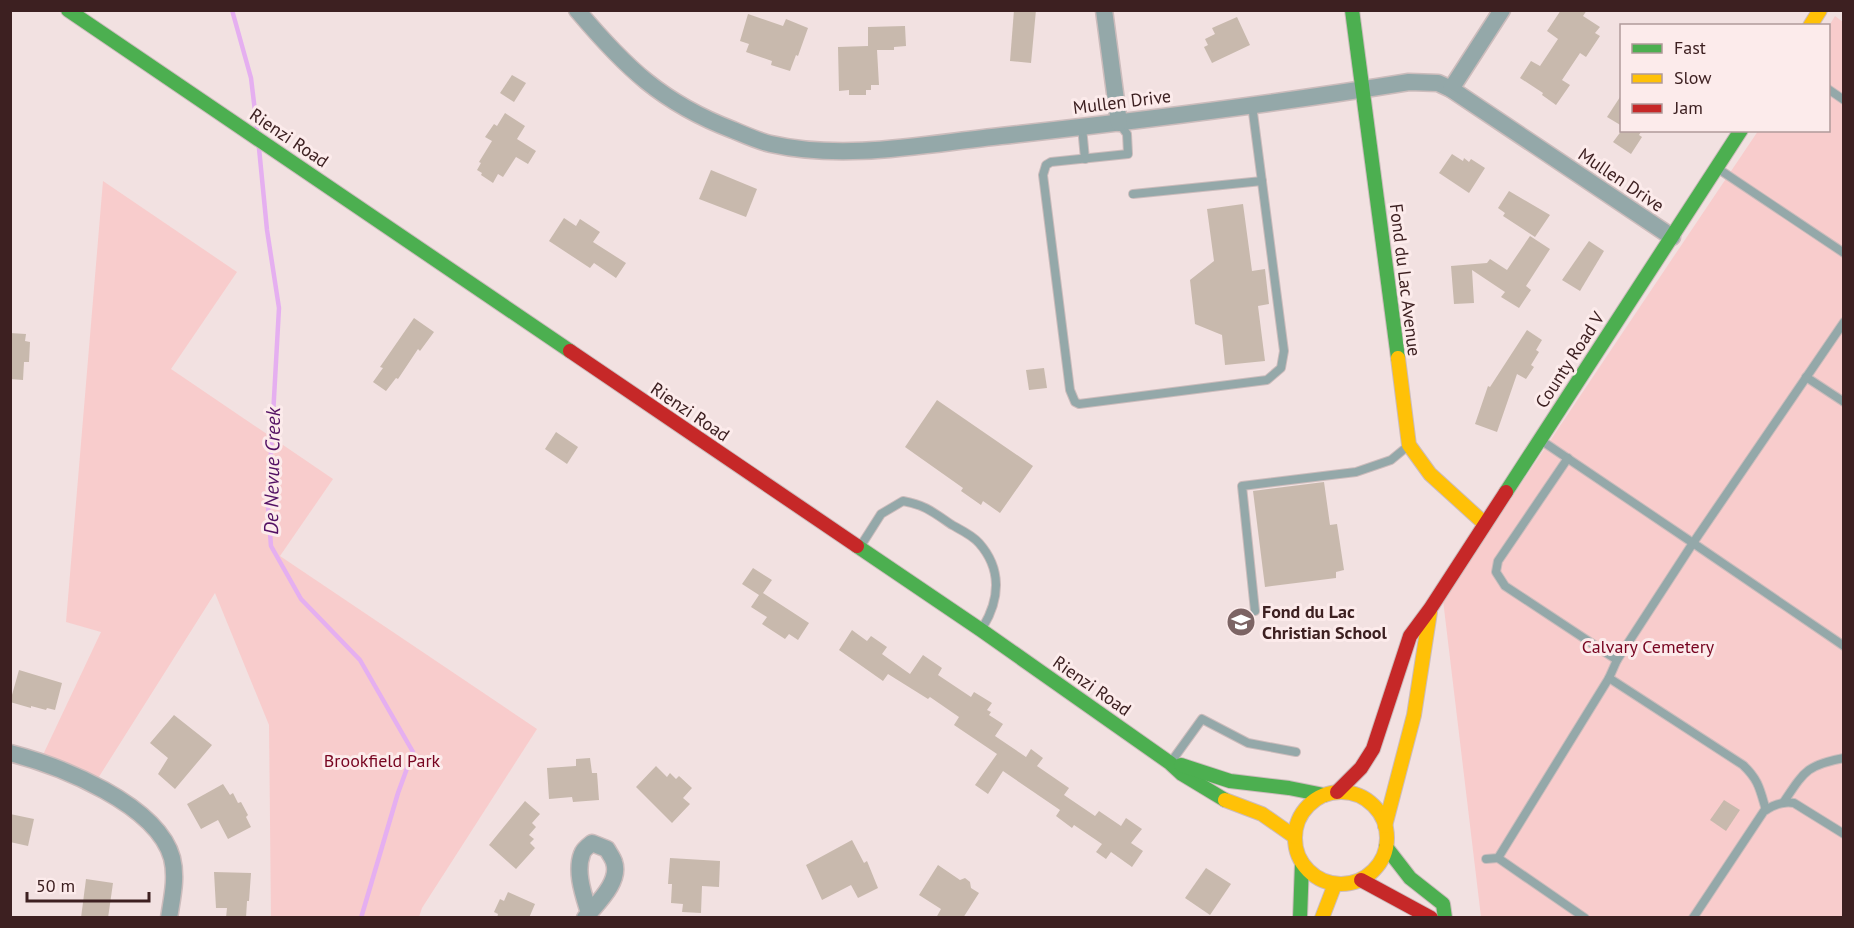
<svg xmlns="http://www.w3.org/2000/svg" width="1854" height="928" viewBox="0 0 1854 928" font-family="'PT Sans',sans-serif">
  <rect width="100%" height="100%" fill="#f2e1e1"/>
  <g fill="#f8cccc">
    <polygon points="1835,16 1843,22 1843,917 1481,917 1443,600 1758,131 1828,130 1829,26"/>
    <polygon points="103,181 237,272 171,369 333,479 280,556 537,729 422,908 419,917 271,917 269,725 215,593 95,783 41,759 101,632 66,622"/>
  </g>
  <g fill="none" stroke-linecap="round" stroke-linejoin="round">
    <g stroke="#e5aff0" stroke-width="4.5">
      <polyline points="232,10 251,78 257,128"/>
      <polyline points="259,148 267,230 279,308 268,506 271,546 301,599 360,660 413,752 398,793 361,918"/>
    </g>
  </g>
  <g fill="#c8b9ad">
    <polygon points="1014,10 1036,10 1031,63 1010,61"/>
    <polygon points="1561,10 1587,10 1583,16 1600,27 1595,33 1600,36 1586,57 1580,53 1562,80 1570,85 1556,105 1542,95 1543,93 1520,78 1531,61 1540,66 1558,39 1547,31"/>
    <polygon points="748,14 783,26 786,19 808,28 798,56 796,55 790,71 771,65 772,61 746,52 749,44 740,41"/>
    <polygon points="1237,17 1250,45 1212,63 1204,47 1208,45 1205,39 1215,34 1212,28"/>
    <polygon points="905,26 906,46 894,47 894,50 877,50 879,85 871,85 871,90 866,90 866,95 849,95 849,90 839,91 838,47 868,46 868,27"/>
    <polygon points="512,75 526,83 514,102 500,93"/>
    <polygon points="1622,94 1622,126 1607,117"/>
    <polygon points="505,113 525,126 517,139 536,151 528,164 516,157 503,177 498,174 493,183 481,175 482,173 477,170 481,163 479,162 492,141 485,137 494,124 497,126"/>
    <polygon points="1622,130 1642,130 1639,135 1642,137 1631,154 1613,142"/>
    <polygon points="1452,154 1463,161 1464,158 1469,162 1471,159 1485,168 1469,193 1439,173"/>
    <polygon points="711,170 757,189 746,217 699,199"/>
    <polygon points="1509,191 1550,215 1535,237 1503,216 1505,213 1498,208"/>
    <polygon points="1243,204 1252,271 1265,269 1269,304 1258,306 1265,361 1225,365 1222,335 1195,324 1190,280 1214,261 1207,209"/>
    <polygon points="564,218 576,226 580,219 600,232 593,242 626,263 616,278 594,263 590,268 549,241"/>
    <polygon points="1530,236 1550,249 1526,286 1531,290 1519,308 1501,297 1505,292 1472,270 1474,303 1454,304 1451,266 1487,263 1490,259 1507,270"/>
    <polygon points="1589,241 1604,251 1580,291 1562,280"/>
    <polygon points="414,318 434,332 420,351 418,349 398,379 396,378 386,391 373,382 383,368 380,367"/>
    <polygon points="1527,330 1542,340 1536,350 1539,352 1531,365 1534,367 1526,379 1517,374 1497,432 1475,424 1488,386 1490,387"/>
    <polygon points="10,333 26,334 25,341 30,342 29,362 24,362 23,380 10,379"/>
    <polygon points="1044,368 1047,388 1029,390 1026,370"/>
    <polygon points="937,400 1033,466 1000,513 983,501 981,505 961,491 963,488 905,447"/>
    <polygon points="556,432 578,447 567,464 545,449"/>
    <polygon points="1324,482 1330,525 1337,524 1344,570 1336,572 1336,578 1265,587 1253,491"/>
    <polygon points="753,568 772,580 763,593 809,623 798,640 789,634 785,639 762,624 767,617 751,607 759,595 742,584"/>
    <polygon points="852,630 867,641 871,636 887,647 882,654 910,674 923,655 942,668 938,675 971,697 974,692 992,703 987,710 991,712 989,715 1003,724 995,736 1026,757 1031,749 1043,758 1037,766 1069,788 1064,795 1095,816 1099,811 1121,826 1126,818 1142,829 1131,843 1143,851 1132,867 1111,852 1106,859 1096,852 1102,844 1074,825 1072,828 1056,816 1060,810 1003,771 988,794 975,785 997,754 954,725 959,717 930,697 928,699 888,674 883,681 839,650"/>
    <polygon points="19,670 62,683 55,710 47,708 46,710 31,706 31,708 10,702"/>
    <polygon points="174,715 212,745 175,789 158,774 168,758 150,743"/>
    <polygon points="590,758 592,773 597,773 599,800 573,802 572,797 549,799 547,768 576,766 576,759"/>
    <polygon points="656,766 667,777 670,773 676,779 679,776 692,788 683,798 690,804 672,823 636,787"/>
    <polygon points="223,784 230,795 233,793 238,803 241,802 248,815 246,817 251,827 228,839 218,820 201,829 187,804"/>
    <polygon points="1724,800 1740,810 1726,831 1710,820"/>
    <polygon points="525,801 540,814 532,823 536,827 529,835 534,839 530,843 535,848 516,869 489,845"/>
    <polygon points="10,814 34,819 28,846 10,842"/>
    <polygon points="852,840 864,863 867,861 878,888 858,898 851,885 822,900 806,865"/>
    <polygon points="670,858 720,861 719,887 702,886 701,913 682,912 683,904 671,903 672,884 668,884"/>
    <polygon points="938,865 960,880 965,878 970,882 971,888 979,893 963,918 936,918 941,909 919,895"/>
    <polygon points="1206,868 1231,884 1210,915 1185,898"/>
    <polygon points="214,872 251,873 249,901 247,901 246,918 226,918 227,908 216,908"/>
    <polygon points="86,879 113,883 108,918 81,918"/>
    <polygon points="508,892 535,904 529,918 497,918 498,914 494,912 500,899 504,901"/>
  </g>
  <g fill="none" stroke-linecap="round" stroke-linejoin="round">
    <g stroke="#ccbcbc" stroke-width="10">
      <g id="lane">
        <polyline points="1828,89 1844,100"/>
        <polyline points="1119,123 1127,134 1128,154 1051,162 1046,165 1043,175 1070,390 1075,402 1079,404 1267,380 1281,368 1284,351 1252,105"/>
        <polyline points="1082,127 1085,159"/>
        <polyline points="1717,168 1844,253"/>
        <polyline points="1133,194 1262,181"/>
        <polyline points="1806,377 1844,402"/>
        <polyline points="1542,441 1693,543 1844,322"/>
        <path d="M860,547L881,514L903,501C925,505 933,512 952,525C961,530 972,535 979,543C1002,569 1000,599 983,627"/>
        <polyline points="1255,611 1242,486 1356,472 1391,460 1408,446"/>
        <polyline points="1617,660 1693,543 1844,646"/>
        <path d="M1609,678L1743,765C1759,780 1760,790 1766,810"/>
        <polyline points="1171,762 1202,719 1248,743 1296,752"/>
        <path d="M1783,803C1804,772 1806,765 1844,758"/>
        <polyline points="1498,858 1585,918"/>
        <polyline points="1486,859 1498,858 1609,678 1617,660 1505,586 1496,572 1498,561 1568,458"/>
        <path d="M1693,918L1764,811C1773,805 1783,801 1794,803L1844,834"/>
      </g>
    </g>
    <g stroke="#ccbcbc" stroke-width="19">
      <g id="street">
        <path d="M577,10C625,67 662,103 733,130C745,135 758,141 771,144C846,161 926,144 1001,136C1137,121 1274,104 1409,82L1438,83L1451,89L1672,237"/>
        <polyline points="1104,10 1119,123"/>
        <polyline points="1451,89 1502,10"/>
        <path d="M10,753C60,766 157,804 172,858C177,878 172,898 169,918"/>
        <path d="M585,918C596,904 621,882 614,862C613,858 609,853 607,849L592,843C588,846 583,850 582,854C575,872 584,896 589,913"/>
      </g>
    </g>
    <g stroke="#ccbcbc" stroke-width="16">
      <g id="fast">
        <polyline points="68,10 570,351"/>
        <polyline points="1352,10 1398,358"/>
        <polyline points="1506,492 1741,130"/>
        <polyline points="857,546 981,630 1170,763 1182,774 1225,800"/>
        <polyline points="1181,765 1230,781 1289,788 1324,795"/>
        <polyline points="1386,847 1410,878 1443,904 1445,918"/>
        <polyline points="1300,918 1302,863"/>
      </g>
    </g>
    <g stroke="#ccbcbc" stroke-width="16">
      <g id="slow">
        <polyline points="1810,26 1820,10"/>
        <polyline points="1398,358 1409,445 1430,474 1485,524"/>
        <circle cx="1341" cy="838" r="46"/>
        <polyline points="1225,800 1262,814 1295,837"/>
        <polyline points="1385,826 1414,715 1430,612"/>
        <polyline points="1322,918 1335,884"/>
      </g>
    </g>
    <g stroke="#ccbcbc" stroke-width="16">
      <g id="jam">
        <polyline points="570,351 857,546"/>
        <polyline points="1337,792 1361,768 1373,749 1410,636 1430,609 1506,492"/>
        <polyline points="1361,880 1431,918"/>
      </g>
    </g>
    <use href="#lane" stroke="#94a8a9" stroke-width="8"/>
    <use href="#street" stroke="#94a8a9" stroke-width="16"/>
    <use href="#fast" stroke="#4caf50" stroke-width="14"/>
    <use href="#slow" stroke="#ffc107" stroke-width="14"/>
    <use href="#jam" stroke="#c62828" stroke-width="14"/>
  </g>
  <defs>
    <g id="school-disc" transform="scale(1.5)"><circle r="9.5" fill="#7c6464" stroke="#fcebeb"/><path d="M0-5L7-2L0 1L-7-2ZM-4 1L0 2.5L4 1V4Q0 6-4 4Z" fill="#fff"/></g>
  </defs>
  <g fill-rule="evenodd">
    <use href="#school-disc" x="1241" y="622"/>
  </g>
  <g text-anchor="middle" stroke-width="6" stroke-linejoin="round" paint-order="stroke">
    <g font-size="18" fill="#3d2021" stroke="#fcebeb">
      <text transform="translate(1122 102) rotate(-7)" y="6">Mullen Drive</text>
      <text transform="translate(289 138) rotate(34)" y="6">Rienzi Road</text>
      <text transform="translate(1621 180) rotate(34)" y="6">Mullen Drive</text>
      <text transform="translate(1405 280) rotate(83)" y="6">Fond du Lac Avenue</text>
      <text transform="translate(1570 360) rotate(-57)" y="6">County Road V</text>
      <text transform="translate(690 412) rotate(34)" y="6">Rienzi Road</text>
      <text transform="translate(1092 686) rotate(35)" y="6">Rienzi Road</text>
    </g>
    <g font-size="18" font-weight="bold" fill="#3d2021" stroke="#fcebeb" text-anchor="start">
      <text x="1262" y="618">Fond du Lac<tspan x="1262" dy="21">Christian School</tspan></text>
    </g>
    <g font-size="18" fill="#770420" stroke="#fcebeb">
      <text x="1648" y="653">Calvary Cemetery</text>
      <text x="382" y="767">Brookfield Park</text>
    </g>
    <g font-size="20" font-style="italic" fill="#521063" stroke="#fcebeb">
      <text transform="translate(272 471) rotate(-89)" y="7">De Nevue Creek</text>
    </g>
  </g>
  <rect width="1854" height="928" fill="none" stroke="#3d2021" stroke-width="24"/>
  <rect x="1620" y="24" width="210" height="108" fill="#fcebeb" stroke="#b09a9a" stroke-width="1.5"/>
  <rect x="1632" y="44" width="30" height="9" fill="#4caf50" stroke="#b09a9a" stroke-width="1.5"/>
  <text x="1674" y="54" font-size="18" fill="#3d2021">Fast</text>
  <rect x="1632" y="74" width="30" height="9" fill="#ffc107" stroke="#b09a9a" stroke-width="1.5"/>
  <text x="1674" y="84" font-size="18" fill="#3d2021">Slow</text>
  <rect x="1632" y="104" width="30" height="9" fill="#c62828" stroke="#b09a9a" stroke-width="1.5"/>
  <text x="1674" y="114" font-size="18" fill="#3d2021">Jam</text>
  <path d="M27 892v9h122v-9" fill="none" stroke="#3d2021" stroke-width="3"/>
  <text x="36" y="892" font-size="18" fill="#3d2021" stroke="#fcebeb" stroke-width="4.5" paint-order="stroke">50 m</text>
</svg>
